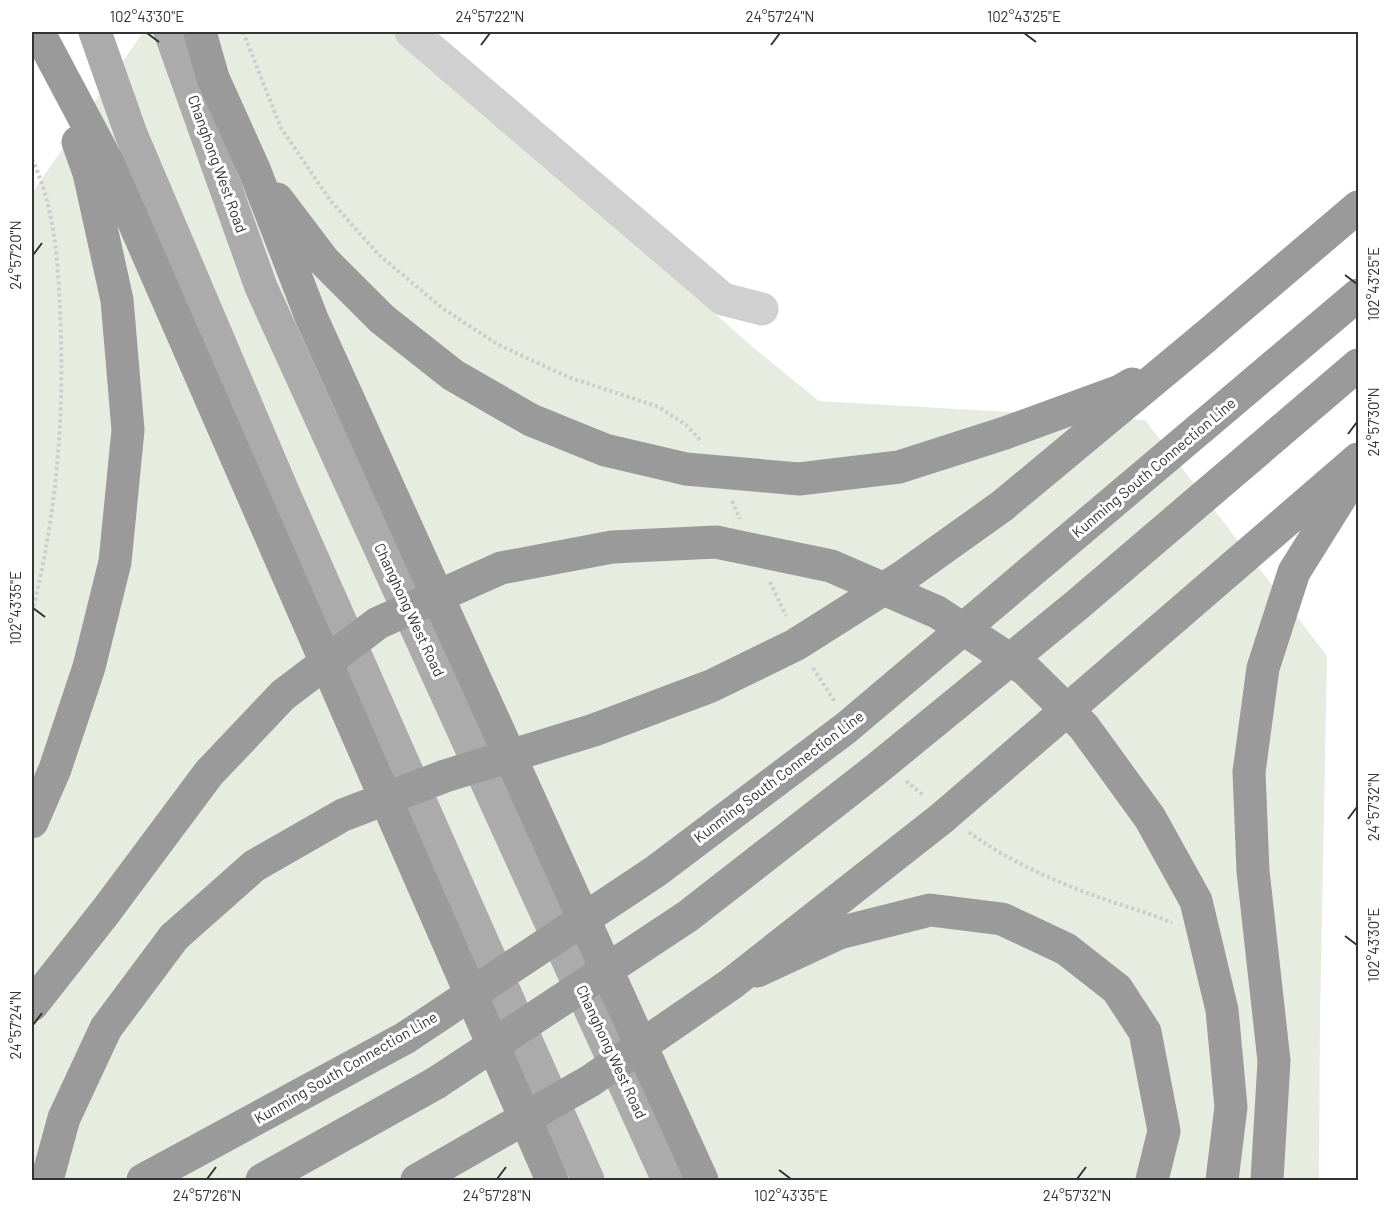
<svg xmlns="http://www.w3.org/2000/svg" width="1390" height="1212" viewBox="0 0 1390 1212" font-family="Barlow,sans-serif">
  <rect width="100%" height="100%" fill="#fff"/>
  <polygon fill="#e6ecdf" points="143,32 398,32 755,349 819,401 1145,420 1327,656 1320,1017 1319,1180 32,1180 32,193"/>
  <g fill="none" stroke-linecap="round" stroke-linejoin="round">
    <g stroke="#cdcdcd" stroke-width="4" stroke-dasharray="3 3" stroke-linecap="butt">
      <polyline points="243,32 281,128 330,200 378,254 442,308 497,344 568,377 659,407 686,425 701,441"/>
      <path d="M32,159C54,205 58,260 60,310C65,412 57,514 32,613"/>
      <polyline points="732,501 740,519"/>
      <polyline points="770,582 786,616"/>
      <polyline points="813,668 835,702"/>
      <polyline points="906,781 923,795"/>
      <path d="M969,832C1006,860 1054,881 1098,897C1122,906 1148,912 1172,923"/>
    </g>
    <polyline stroke="#d0d0d0" stroke-width="33" points="411,32 723,299 762,309"/>
    <g stroke="#ababab" stroke-width="33">
      <polyline points="95,32 131,134 284,494 588,1180"/>
      <polyline points="170,32 261,287 668,1180"/>
    </g>
    <g stroke="#9a9a9a" stroke-width="33">
      <polyline points="200,32 213,78 254,169 312,319 702,1180"/>
      <polyline points="39,33 108,163 552,1180"/>
      <polyline points="277,199 324,261 382,319"/>
      <polyline points="1204,338 1358,207"/>
      <polyline points="32,822 55,769 89,667 115,562 128,430 117,300 89,173 78,142"/>
      <polyline points="757,971 839,933 930,910 1002,919 1066,949 1117,989 1145,1032 1164,1131 1152,1180"/>
      <polyline points="47,1180 64,1118 106,1028 174,937"/>
      <polyline points="143,1180 405,1038"/>
      <polyline points="262,1180 436,1083"/>
    </g>
    <g stroke="#9a9a9a" stroke-width="33">
      <polyline points="382,319 453,375 531,420 605,450 686,469 799,479 899,467 1005,433 1120,391 1132,384"/>
      <polyline points="174,937 254,866 343,815 445,776 594,730 711,686 795,645 904,576 1002,506 1204,338"/>
      <polyline points="32,1005 106,911 209,773 283,695 378,623 501,568 612,547 716,542 831,566 937,612 1026,670 1084,727 1150,818 1196,901 1222,1010 1231,1107 1222,1180"/>
      <polyline points="405,1038 656,871 846,728 1358,295"/>
      <polyline points="436,1083 688,916 874,771 1077,605 1358,365"/>
      <polyline points="417,1180 590,1081 731,984 942,818 1358,459"/>
      <polyline points="1267,1180 1274,1061 1253,871 1249,772 1263,668 1294,572 1342,495 1358,477"/>
    </g>
  </g>
  <path fill="none" stroke="#333" stroke-width="2" d="M147,33L159,42M1024,33L1036,42M481,45L490,33M771,45L780,33M33,255L42,243M1345,275L1357,284M1348,434L1357,422M33,608L45,617M1348,819L1357,807M1345,936L1357,945M33,1025L42,1013M779,1170L791,1179M207,1179L216,1167M497,1179L506,1167M1077,1179L1086,1167"/>
  <g text-anchor="middle" stroke-width="6" stroke-linejoin="round" paint-order="stroke">
    <g font-size="15" fill="#333" stroke="#fff">
      <text transform="translate(217 164) rotate(70)" y="5">Changhong West Road</text>
      <text transform="translate(1154 468) rotate(-40)" y="5">Kunming South Connection Line</text>
      <text transform="translate(409 610) rotate(65)" y="5">Changhong West Road</text>
      <text transform="translate(779 777) rotate(-37)" y="5">Kunming South Connection Line</text>
      <text transform="translate(611 1052) rotate(65)" y="5">Changhong West Road</text>
      <text transform="translate(346 1068) rotate(-30)" y="5">Kunming South Connection Line</text>
    </g>
  </g>
  <rect width="1390" height="1212" fill="none" stroke="#ffffff" stroke-width="66"/>
  <rect x="33" y="33" width="1324" height="1146" fill="none" stroke="#333" stroke-width="2"/>
  <g font-size="15" text-anchor="middle" fill="#333">
    <text x="147" y="22">102°43'30"E</text>
    <text x="490" y="22">24°57'22"N</text>
    <text x="780" y="22">24°57'24"N</text>
    <text x="1024" y="22">102°43'25"E</text>
    <text transform="translate(16 255) rotate(-90)" y="5">24°57'20"N</text>
    <text transform="translate(1374 284) rotate(-90)" y="5">102°43'25"E</text>
    <text transform="translate(1374 422) rotate(-90)" y="5">24°57'30"N</text>
    <text transform="translate(16 608) rotate(-90)" y="5">102°43'35"E</text>
    <text transform="translate(1374 807) rotate(-90)" y="5">24°57'32"N</text>
    <text transform="translate(1374 945) rotate(-90)" y="5">102°43'30"E</text>
    <text transform="translate(16 1025) rotate(-90)" y="5">24°57'24"N</text>
    <text x="207" y="1201">24°57'26"N</text>
    <text x="497" y="1201">24°57'28"N</text>
    <text x="791" y="1201">102°43'35"E</text>
    <text x="1077" y="1201">24°57'32"N</text>
  </g>
</svg>
